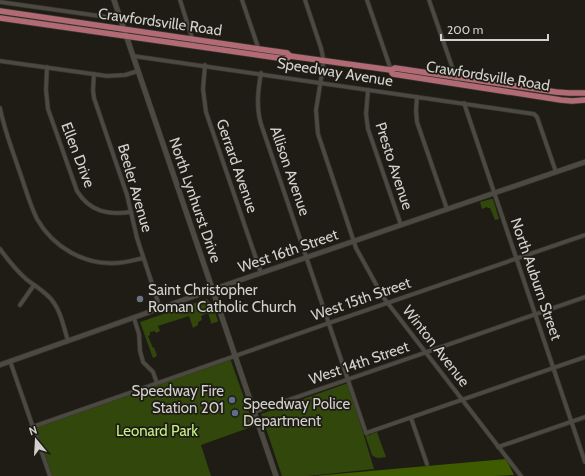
<svg xmlns="http://www.w3.org/2000/svg" width="585" height="476" viewBox="0 0 585 476" font-family="Cabin,sans-serif">
  <rect width="100%" height="100%" fill="#1e1c15"/>
  <g fill="#32470c">
    <polygon points="491,199 493,199 499,219 495,220 490,208 488,208 487,207 482,209 480,202"/>
    <polygon points="207,299 212,304 218,321 217,322 210,324 211,322 208,313 201,316 202,320 198,322 198,325 193,328 189,316 158,326 160,331 156,333 155,331 150,332 150,335 148,336 153,348 154,347 157,356 153,358 140,322"/>
    <polygon points="230,358 254,426 201,445 211,476 50,476 32,427"/>
    <polygon points="348,383 374,469 308,476 282,476 261,414"/>
    <path d="M377,432L386,457C380,458 377,459 372,455L365,435L369,434V436L371,434Z"/>
  </g>
  <polygon fill="#3e5b00" points="506,459 514,475 493,476 314,476"/>
  <g fill="none" stroke-linecap="round" stroke-linejoin="round">
    <g stroke="#393733" stroke-width="5">
      <g id="minor">
        <polyline points="180,0 193,41"/>
        <polyline points="242,0 259,50"/>
        <polyline points="305,0 321,48 323,57 323,67 316,110 317,123 318,134 356,248 383,297 521,476"/>
        <polyline points="367,0 391,70"/>
        <polyline points="429,0 458,84"/>
        <polyline points="0,2 121,19"/>
        <polyline points="133,56 534,114 537,117 556,172"/>
        <polyline points="0,61 107,76 125,75 138,71"/>
        <polyline points="205,65 203,89 206,112 261,273"/>
        <path d="M47,67L46,90L48,109L77,191C90,212 108,215 131,212"/>
        <path d="M261,73C258,90 256,107 261,124L366,433L585,357"/>
        <polyline points="94,74 93,90 94,98 127,195 137,238 160,308"/>
        <polyline points="368,90 366,114 368,129 401,225"/>
        <polyline points="417,97 416,110 417,122 447,209"/>
        <polyline points="464,103 585,462"/>
        <path d="M0,108C4,129 12,149 19,170C25,186 29,203 37,219C53,247 84,265 116,263C125,263 134,260 143,258"/>
        <path d="M0,249C8,260 16,270 26,279C36,287 48,293 54,303C62,314 64,329 68,341"/>
        <polyline points="20,305 34,285"/>
        <polyline points="134,318 139,334 140,351 142,358 143,362 153,372 157,383"/>
        <polyline points="10,361 50,476"/>
        <polyline points="254,412 585,297"/>
        <polyline points="411,418 427,464"/>
        <polyline points="32,427 329,323 585,235"/>
        <polyline points="498,447 585,417"/>
      </g>
    </g>
    <g stroke="#393733" stroke-width="6">
      <polyline id="tertiary" points="0,365 220,287 585,162"/>
    </g>
    <g stroke="#393733" stroke-width="6">
      <polyline id="secondary" points="114,0 276,476"/>
    </g>
    <g stroke="#393733" stroke-width="7">
      <g id="primary">
        <polyline points="0,11 287,53 290,56 391,70 395,68 556,92 569,93 585,93"/>
        <polyline points="0,18 286,59 290,56"/>
        <polyline points="391,70 392,73 393,74 561,100 572,101 585,100"/>
      </g>
    </g>
    <use href="#minor" stroke="#4c4941" stroke-width="3.5"/>
    <use href="#tertiary" stroke="#4c4941" stroke-width="4.5"/>
    <use href="#secondary" stroke="#4c4941" stroke-width="5"/>
    <use href="#primary" stroke="#b26b75" stroke-width="5.5"/>
  </g>
  <circle fill="#6b7280" stroke="#1e1c15" stroke-width="1.5" cx="140" cy="299" r="4"/>
  <g fill="#5c6f8a" stroke="#1e1c15" stroke-width="1.5">
    <circle cx="232" cy="400" r="4"/>
    <circle cx="235" cy="413" r="4"/>
  </g>
  <g text-anchor="middle" stroke-width="3.5" stroke-linejoin="round" paint-order="stroke">
    <g font-size="15" fill="#d3d1cd" stroke="#1e1c15">
      <text transform="translate(160 22) rotate(8)" y="5">Crawfordsville Road</text>
      <text transform="translate(335 72) rotate(9)" y="5">Speedway Avenue</text>
      <text transform="translate(488 76) rotate(9)" y="5">Crawfordsville Road</text>
      <text transform="translate(78 155) rotate(69)" y="5">Ellen Drive</text>
      <text transform="translate(237 166) rotate(71)" y="5">Gerrard Avenue</text>
      <text transform="translate(394 166) rotate(72)" y="5">Presto Avenue</text>
      <text transform="translate(290 171) rotate(71)" y="5">Allison Avenue</text>
      <text transform="translate(135 188) rotate(74)" y="5">Beeler Avenue</text>
      <text transform="translate(195 200) rotate(71)" y="5">North Lynhurst Drive</text>
      <text transform="translate(288 251) rotate(-19)" y="5">West 16th Street</text>
      <text transform="translate(536 279) rotate(71)" y="5">North Auburn Street</text>
      <text transform="translate(361 299) rotate(-19)" y="5">West 15th Street</text>
      <text transform="translate(436 346) rotate(52)" y="5">Winton Avenue</text>
      <text transform="translate(359 363) rotate(-19)" y="5">West 14th Street</text>
    </g>
    <g font-size="15" fill="#d3d1cd" stroke="#1e1c15" text-anchor="start">
      <text x="148" y="295">Saint Christopher<tspan x="148" dy="17">Roman Catholic Church</tspan></text>
      <text x="224" y="396" text-anchor="end">Speedway Fire<tspan x="224" dy="17">Station 201</tspan></text>
      <text x="243" y="409">Speedway Police<tspan x="243" dy="17">Department</tspan></text>
    </g>
    <g font-size="15" fill="#c5f186" stroke="#1e1c15">
      <text x="157" y="436">Leonard Park</text>
    </g>
  </g>
  <g transform="translate(36 440) rotate(342)" stroke="#1e1c15" stroke-width="3" paint-order="stroke">
  <path d="M0-3L7 15L0 10L-7 15Z" fill="#d3d1cd"/>
  <text y="-6" font-size="11" font-weight="bold" text-anchor="middle" fill="#d3d1cd">N</text>
  </g>
  <path d="M441 34v6h107v-6" fill="none" stroke="#d3d1cd" stroke-width="2"/>
  <text x="447" y="34" font-size="12" fill="#d3d1cd" stroke="#1e1c15" stroke-width="3" paint-order="stroke">200 m</text>
</svg>
